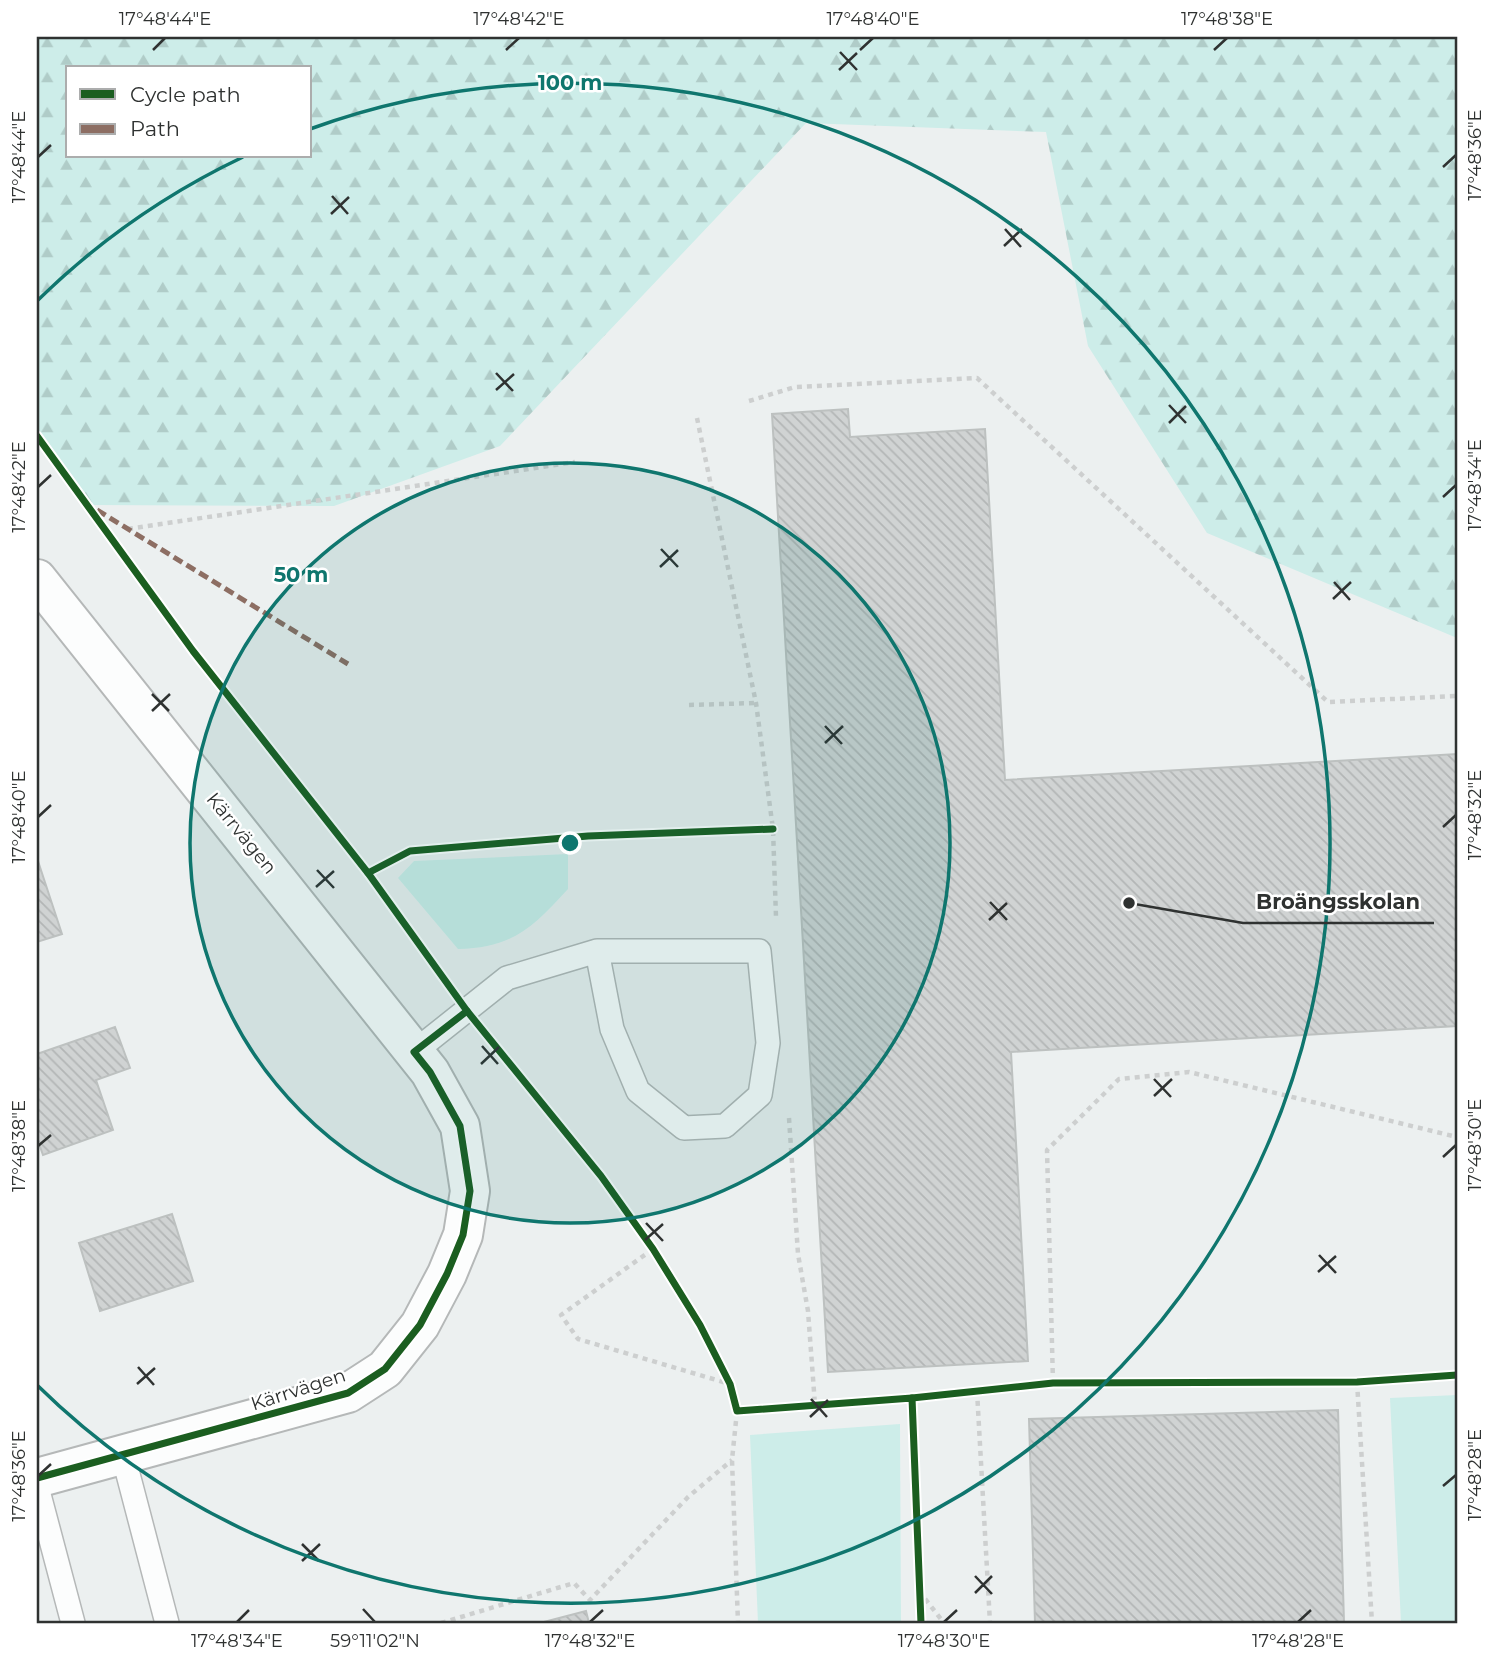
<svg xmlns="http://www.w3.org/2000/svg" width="1494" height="1660" viewBox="0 0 1494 1660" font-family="Montserrat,sans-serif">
  <defs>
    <pattern id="forest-firs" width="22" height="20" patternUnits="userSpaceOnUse" patternTransform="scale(1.75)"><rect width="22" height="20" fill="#cdede9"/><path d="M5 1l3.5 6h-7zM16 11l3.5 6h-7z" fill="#b0ccc8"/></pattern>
    <pattern id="building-back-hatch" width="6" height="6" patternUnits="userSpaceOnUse" patternTransform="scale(1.75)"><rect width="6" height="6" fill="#d0d3d3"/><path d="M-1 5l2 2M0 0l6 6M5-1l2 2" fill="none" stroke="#b3b6b6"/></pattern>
  </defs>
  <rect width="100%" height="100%" fill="#ecf0f0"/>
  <g fill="#cdede9">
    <path d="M568,854V889C533,927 513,948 458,949L398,878L414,861Z"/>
    <polygon points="1457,1395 1457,1623 1401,1623 1390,1398"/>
    <polygon points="900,1424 901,1623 758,1623 750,1435"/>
  </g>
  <path fill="url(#forest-firs)" fill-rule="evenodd" d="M37,37H1457V638L1207,533L1088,346L1046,132L806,123L500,446L334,506L88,505L37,436ZM68,68H310V156H68Z"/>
  <g fill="url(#building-back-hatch)" stroke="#bdc1c0" stroke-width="2">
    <polygon points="848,409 850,437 985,429 1005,780 1457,754 1457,1026 1011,1052 1028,1361 828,1372 772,414"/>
    <polygon points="37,858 62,934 37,942"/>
    <polygon points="115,1027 130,1068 96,1080 113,1130 43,1155 37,1138 37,1054"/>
    <polygon points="172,1214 193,1281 100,1311 79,1243"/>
    <polygon points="1338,1410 1344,1623 1035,1623 1029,1419"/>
    <polygon points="586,1611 589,1623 540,1623"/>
  </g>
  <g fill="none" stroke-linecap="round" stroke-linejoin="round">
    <g stroke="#b5b8b8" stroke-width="26">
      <g id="lane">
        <polyline points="414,1052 507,978 597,951 612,1029 638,1091 684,1128 725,1126 760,1095 768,1043 759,951 597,951"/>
        <polyline points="123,1455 167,1623"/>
        <polyline points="37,1487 73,1623"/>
      </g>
    </g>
    <g stroke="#b5b8b8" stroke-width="42">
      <polyline id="street" points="37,579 430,1072 460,1126 470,1191 463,1235 447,1274 420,1325 385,1369 348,1393 37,1478"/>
    </g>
    <g stroke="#cdcfcf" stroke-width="4.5" stroke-dasharray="5 5" stroke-linecap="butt">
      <polyline points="749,401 795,387 977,378 1328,702 1457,696"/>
      <polyline points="697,418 756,703 773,829 776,917"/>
      <polyline points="128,529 575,462"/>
      <polyline points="689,705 756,703"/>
      <polyline points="789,1118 798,1254 808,1311 815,1405"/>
      <polyline points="653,1249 561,1315 578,1339 730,1384"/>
      <polyline points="1357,1382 1372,1623"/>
      <polyline points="1053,1383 1047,1150 1119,1079 1189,1072 1457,1137"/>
      <polyline points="977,1391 990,1623"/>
      <polyline points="737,1411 732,1460 738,1623"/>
      <polyline points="919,1591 944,1623"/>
      <polyline points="441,1623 574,1583 590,1600 688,1497 732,1460"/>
    </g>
    <use href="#lane" stroke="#fcfdfd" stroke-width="23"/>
    <use href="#street" stroke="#fcfdfd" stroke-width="38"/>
    <polyline stroke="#8d6e63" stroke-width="5" stroke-dasharray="10 5" stroke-linecap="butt" points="97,510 348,664"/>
    <g stroke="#fff" stroke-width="11">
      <g id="cycleway">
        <polyline points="37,436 193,651 368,873 467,1011 601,1176 653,1249 700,1325 730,1384 737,1411 912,1398 921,1623"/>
        <polyline points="368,873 410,851 588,836 773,829"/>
        <polyline points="912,1398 1053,1383 1357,1382 1457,1375"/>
        <polyline points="37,1478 348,1393 385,1369 420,1325 447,1274 463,1235 470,1191 460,1126 430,1072 414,1052 467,1011"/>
      </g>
    </g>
    <use href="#cycleway" stroke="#1b5e20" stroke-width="7"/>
  </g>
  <path fill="none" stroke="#2f3231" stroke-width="2.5" d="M153,50L165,38M506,50L519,38M860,50L873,38M1214,50L1227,38M840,52L857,70M839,70L857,53M38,157L51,145M1443,167L1456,155M332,196L348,214M331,214L349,197M1005,229L1021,247M1004,246L1022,229M496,373L513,391M496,390L514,374M1169,405L1186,423M1169,423L1186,406M38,487L51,475M1443,497L1456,485M661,549L678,567M660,567L678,550M1334,582L1350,600M1333,599L1351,582M152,694L169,711M152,711L170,694M825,726L842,744M825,743L843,726M38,817L51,805M1443,827L1456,815M317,870L334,888M316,887L334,871M990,902L1007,920M989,920L1007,903M482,1046L498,1064M481,1064L499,1047M1154,1079L1171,1097M1154,1096L1172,1079M38,1146L51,1135M1443,1157L1456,1145M646,1223L663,1241M645,1240L663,1224M1319,1255L1336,1273M1318,1272L1336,1256M138,1367L154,1385M137,1384L155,1368M811,1399L827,1417M810,1417L828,1400M38,1476L51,1464M1443,1486L1456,1475M302,1544L319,1561M302,1561L320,1544M975,1576L992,1594M975,1593L992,1576M363,1609L375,1622M237,1622L249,1610M590,1622L603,1610M944,1622L957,1610M1298,1622L1311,1610"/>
  <circle cx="570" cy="843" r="380" fill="#0f766e" fill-opacity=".12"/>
  <g fill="none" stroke="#0f766e" stroke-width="3.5">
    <circle cx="570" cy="843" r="380"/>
    <path d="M37 301A760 760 0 0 1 243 157M310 129A760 760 0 1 1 37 1385"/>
  </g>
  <g text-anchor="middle" stroke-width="5" stroke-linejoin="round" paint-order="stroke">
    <g font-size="19" fill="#2f3231" stroke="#fff">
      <text transform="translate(242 833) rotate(51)" y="7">Kärrvägen</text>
      <text transform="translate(298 1389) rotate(-18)" y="7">Kärrvägen</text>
    </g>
  </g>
  <circle cx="570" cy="843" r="10" fill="#0f766e" stroke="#fff" stroke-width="3.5"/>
  <g font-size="21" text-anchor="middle" font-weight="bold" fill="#0f766e" stroke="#fff" stroke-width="5" stroke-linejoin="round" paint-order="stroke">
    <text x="570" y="90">100 m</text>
    <text x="301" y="582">50 m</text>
  </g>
  <path fill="none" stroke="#2f3231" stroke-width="2.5" d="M1129 903L1243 923H1434"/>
  <circle fill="#2f3231" stroke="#fff" stroke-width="2.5" cx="1129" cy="903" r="7"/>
  <g font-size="21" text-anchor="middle" font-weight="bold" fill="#2f3231" stroke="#fff" stroke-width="5" stroke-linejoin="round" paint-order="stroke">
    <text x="1338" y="909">Broängsskolan</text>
  </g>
  <rect width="1494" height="1660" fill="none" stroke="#ffffff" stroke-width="77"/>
  <rect x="66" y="66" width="245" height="91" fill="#ffffff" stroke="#acadad" stroke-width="2"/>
  <rect x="80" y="89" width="35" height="10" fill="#1b5e20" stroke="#acadad" stroke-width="2"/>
  <text x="130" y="102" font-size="21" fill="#2f3231">Cycle path</text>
  <rect x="80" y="124" width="35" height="10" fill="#8d6e63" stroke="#acadad" stroke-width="2"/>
  <text x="130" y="136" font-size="21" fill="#2f3231">Path</text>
  <rect x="38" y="38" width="1418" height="1584" fill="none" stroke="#2f3231" stroke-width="2.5"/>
  <g font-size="18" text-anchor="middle" fill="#2f3231">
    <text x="165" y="25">17°48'44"E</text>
    <text x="519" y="25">17°48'42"E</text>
    <text x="873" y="25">17°48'40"E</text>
    <text x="1227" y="25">17°48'38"E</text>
    <text transform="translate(1475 155) rotate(-90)" y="6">17°48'36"E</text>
    <text transform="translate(19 157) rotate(-90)" y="6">17°48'44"E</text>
    <text transform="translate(1475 485) rotate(-90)" y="6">17°48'34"E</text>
    <text transform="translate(19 487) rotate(-90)" y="6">17°48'42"E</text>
    <text transform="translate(1475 815) rotate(-90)" y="6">17°48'32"E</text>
    <text transform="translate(19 817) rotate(-90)" y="6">17°48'40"E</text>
    <text transform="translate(1475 1145) rotate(-90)" y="6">17°48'30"E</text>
    <text transform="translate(19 1146) rotate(-90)" y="6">17°48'38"E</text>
    <text transform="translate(1475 1475) rotate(-90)" y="6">17°48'28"E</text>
    <text transform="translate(19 1476) rotate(-90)" y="6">17°48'36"E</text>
    <text x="237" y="1647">17°48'34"E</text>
    <text x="375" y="1647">59°11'02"N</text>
    <text x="590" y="1647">17°48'32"E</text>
    <text x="944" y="1647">17°48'30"E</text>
    <text x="1298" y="1647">17°48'28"E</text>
  </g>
</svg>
